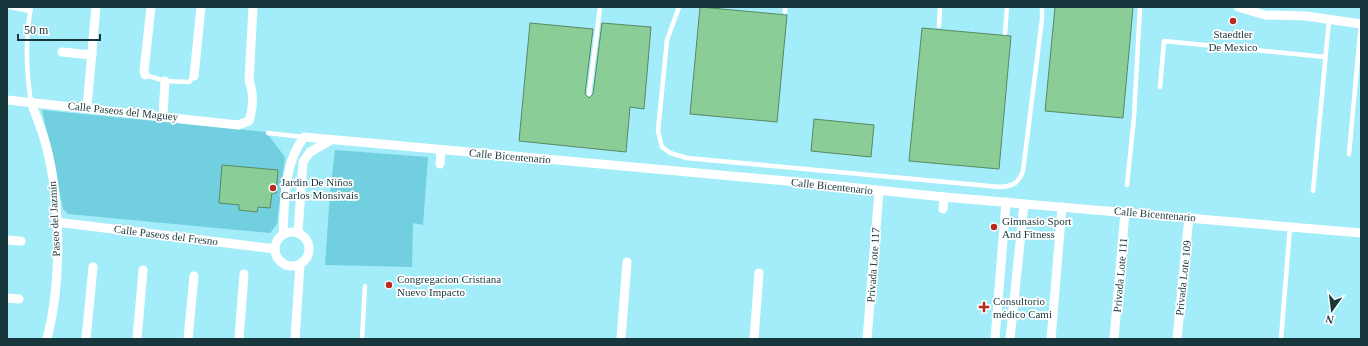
<svg xmlns="http://www.w3.org/2000/svg" width="1368" height="346" viewBox="0 0 1368 346" font-family="Georgia,serif">
  <rect width="100%" height="100%" fill="#a3edfb"/>
  <g fill="#72cfdf">
    <polygon points="42,110 266,132 285,157 277,224 270,233 68,214 63,209"/>
    <polygon points="335,150 428,157 423,225 413,223 412,267 325,265 330,194"/>
  </g>
  <g fill="#8acd97" stroke="#5a8763">
    <polygon points="700,7 787,15 777,122 690,114"/>
    <polygon points="1055,7 1133,7 1123,118 1045,111"/>
    <polygon points="530,23 593,29 585,94 589,98 593,94 602,23 651,27 644,109 630,107 626,152 519,141"/>
    <polygon points="922,28 1011,36 999,169 909,161"/>
    <polygon points="814,119 874,125 871,157 811,151"/>
    <polygon points="222,165 278,170 276,193 272,193 270,208 258,207 257,212 239,210 239,205 219,203"/>
  </g>
  <g fill="none" stroke-linecap="round" stroke-linejoin="round">
    <g stroke="#fff" stroke-width="4.5">
      <polyline points="10,7 30,11"/>
      <path d="M31,7C25,38 26,70 31,102"/>
      <path d="M679,7L667,40L658,131L662,147L670,153L687,158L1000,187C1013,186 1018,184 1023,171L1042,19V7"/>
      <polyline points="785,12 785,7"/>
      <polyline points="939,26 940,7"/>
      <polyline points="1005,33 1007,7"/>
      <polyline points="145,75 165,81 189,82 194,76"/>
      <polyline points="1160,87 1164,41 1325,57"/>
      <polyline points="589,94 600,7"/>
      <polyline points="268,133 304,137"/>
      <polyline points="1349,154 1361,24"/>
      <polyline points="1127,185 1134,117 1140,7"/>
      <polyline points="1313,191 1329,20"/>
      <polyline points="362,339 365,286"/>
      <polyline points="1281,339 1290,227"/>
    </g>
    <g stroke="#fff" stroke-width="9">
      <polyline points="1238,7 1265,15 1306,16 1361,24"/>
      <polyline points="62,52 92,55"/>
      <polyline points="145,75 144,71 151,7"/>
      <polyline points="194,76 201,7"/>
      <path d="M7,100L238,125L249,121C253,108 254,93 249,81L253,7"/>
      <path d="M31,102C36,116 42,130 46,145C61,202 62,282 47,339"/>
      <polyline points="87,107 96,7"/>
      <polyline points="163,115 165,81"/>
      <polyline points="440,164 441,150"/>
      <polyline points="943,209 944,197"/>
      <polyline points="56,222 275,249"/>
      <polyline points="298,232 303,162 310,152 331,140"/>
      <circle cx="292" cy="249" r="17"/>
      <path d="M283,234C285,200 283,165 304,137L809,183L944,197L1361,233"/>
      <polyline points="7,240 21,241"/>
      <polyline points="7,298 19,299"/>
      <polyline points="86,339 93,267"/>
      <polyline points="137,339 143,270"/>
      <polyline points="188,339 194,276"/>
      <polyline points="239,339 244,274"/>
      <polyline points="295,339 300,264"/>
      <polyline points="621,339 627,262"/>
      <polyline points="754,339 759,273"/>
      <polyline points="867,339 879,191"/>
      <polyline points="995,339 1006,202"/>
      <polyline points="1010,339 1024,204"/>
      <polyline points="1051,339 1062,207"/>
      <polyline points="1114,339 1125,212"/>
      <polyline points="1177,339 1189,217"/>
    </g>
  </g>
  <g fill="#b82b1e" stroke="#fff" stroke-width="1.5">
    <circle cx="1233" cy="21" r="4"/>
    <circle cx="273" cy="188" r="4"/>
    <circle cx="994" cy="227" r="4"/>
    <circle cx="389" cy="285" r="4"/>
    <path d="M982 301h4v4h4v4h-4v4h-4v-4h-4v-4h4z"/>
  </g>
  <g text-anchor="middle" stroke-width="3.5" stroke-linejoin="round" paint-order="stroke">
    <g font-size="11" fill="#18373c" stroke="#fff" text-anchor="start">
      <text x="1233" y="38" text-anchor="middle">Staedtler<tspan x="1233" dy="13">De Mexico</tspan></text>
      <text x="281" y="186">Jardin De Niños<tspan x="281" dy="13">Carlos Monsivais</tspan></text>
      <text x="1002" y="225">Gimnasio Sport<tspan x="1002" dy="13">And Fitness</tspan></text>
      <text x="397" y="283">Congregacion Cristiana<tspan x="397" dy="13">Nuevo Impacto</tspan></text>
      <text x="993" y="305">Consultorio<tspan x="993" dy="13">médico Cami</tspan></text>
    </g>
    <g font-size="11" fill="#18373c" stroke="#fff">
      <text transform="translate(123 111) rotate(6)" y="4">Calle Paseos del Maguey</text>
      <text transform="translate(510 156) rotate(5)" y="4">Calle Bicentenario</text>
      <text transform="translate(832 186) rotate(6)" y="4">Calle Bicentenario</text>
      <text transform="translate(1155 214) rotate(5)" y="4">Calle Bicentenario</text>
      <text transform="translate(54 219) rotate(-93)" y="4">Paseo del Jazmín</text>
      <text transform="translate(166 235) rotate(7)" y="4">Calle Paseos del Fresno</text>
      <text transform="translate(873 265) rotate(-86)" y="4">Privada Lote 117</text>
      <text transform="translate(1120 275) rotate(-85)" y="4">Privada Lote 111</text>
      <text transform="translate(1183 278) rotate(-84)" y="4">Privada Lote 109</text>
    </g>
  </g>
  <rect width="1368" height="346" fill="none" stroke="#18373c" stroke-width="16"/>
  <g transform="translate(1332 310) rotate(194)" stroke="#ffffff" stroke-width="3" paint-order="stroke">
  <path d="M0-3L7 15L0 10L-7 15Z" fill="#18373c"/>
  <text y="-6" font-size="11" font-weight="bold" text-anchor="middle" fill="#18373c">N</text>
  </g>
  <path d="M18 34v6h82v-6" fill="none" stroke="#18373c" stroke-width="2"/>
  <text x="24" y="34" font-size="12" fill="#18373c" stroke="#ffffff" stroke-width="3" paint-order="stroke">50 m</text>
</svg>
